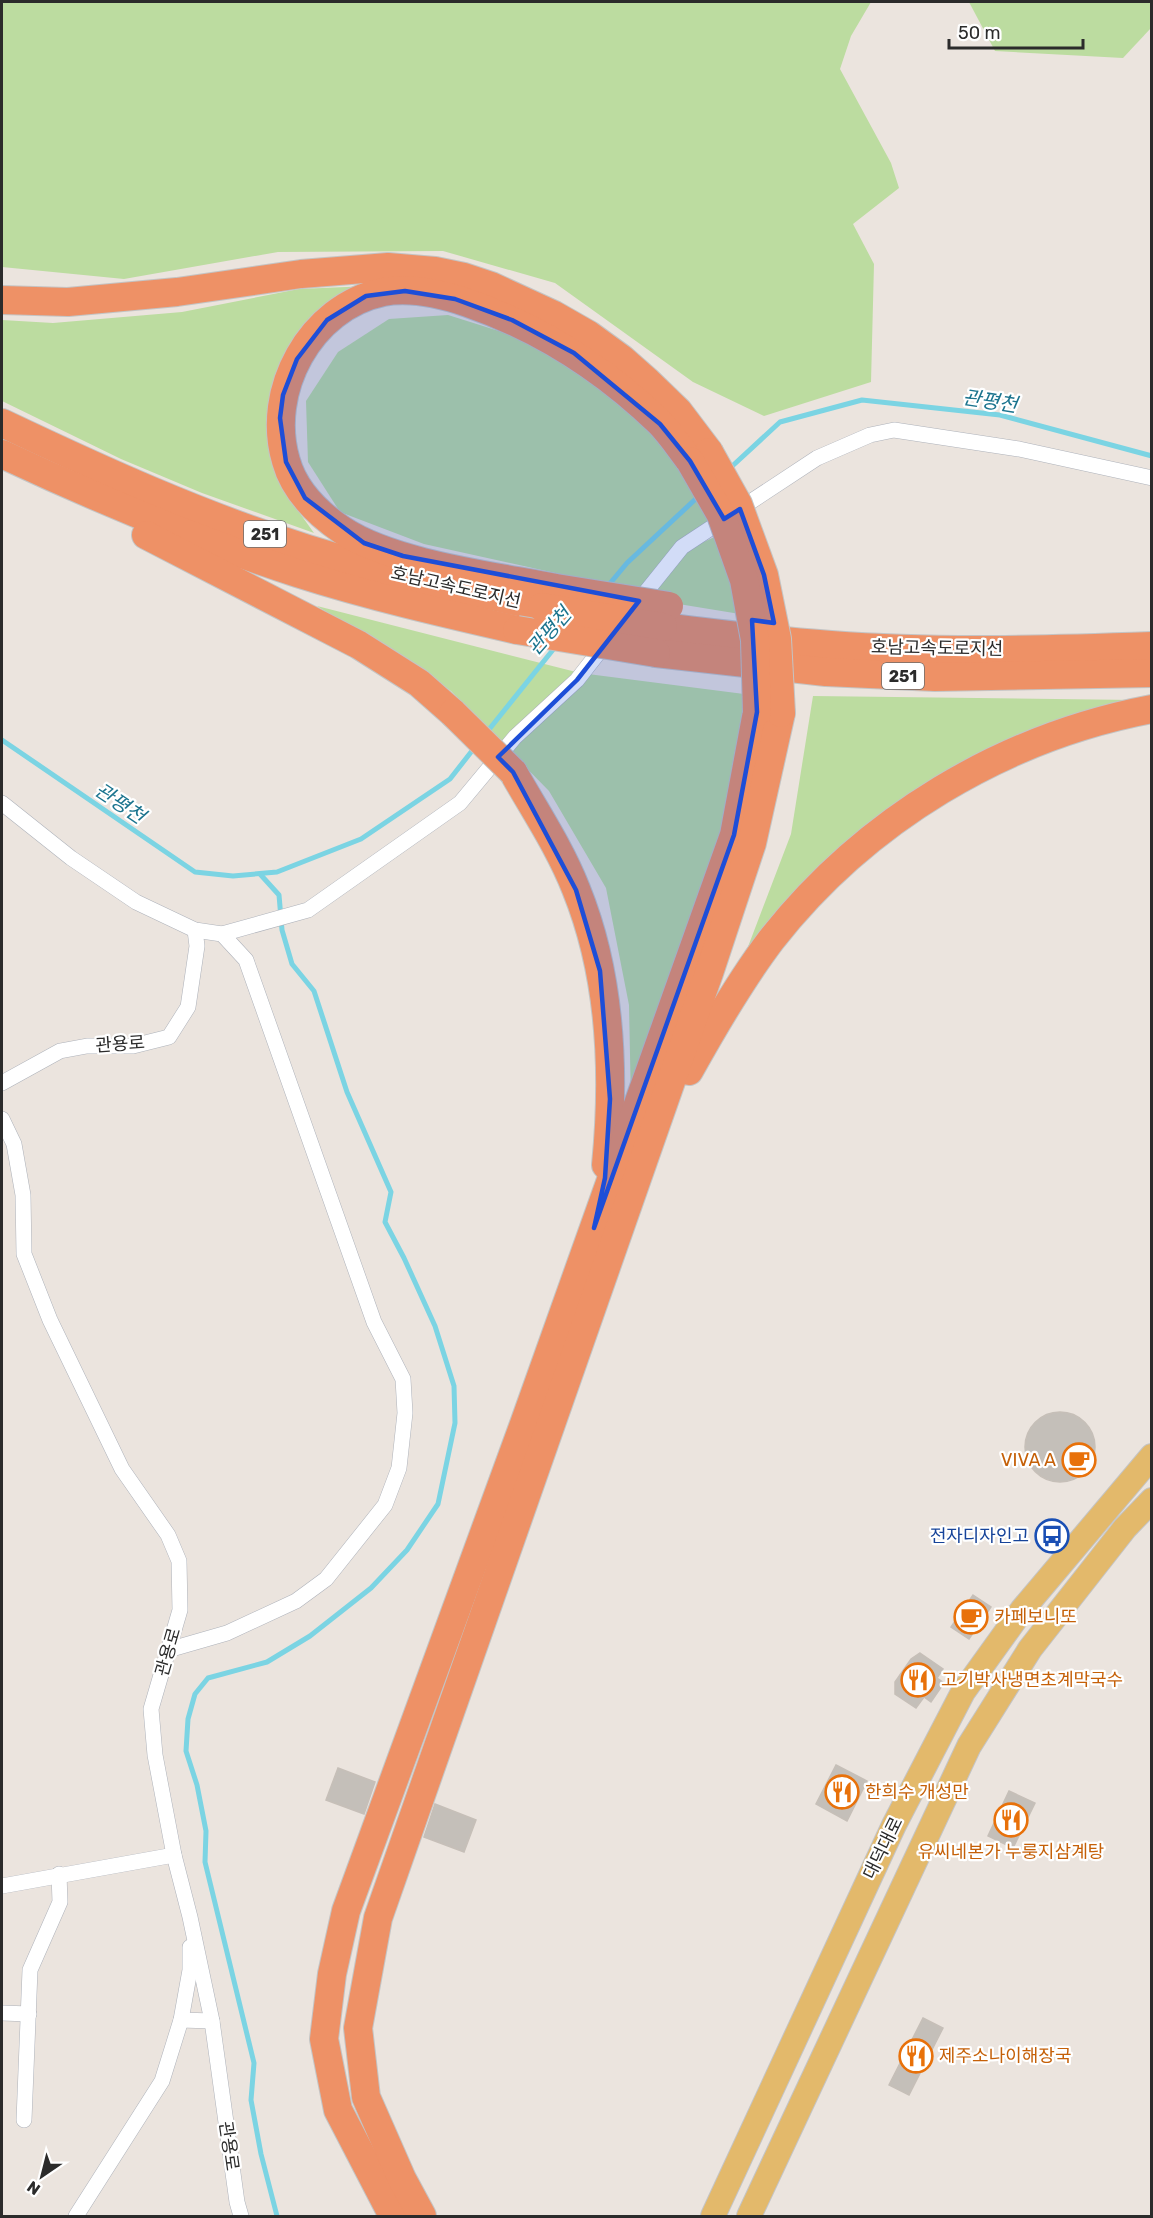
<svg xmlns="http://www.w3.org/2000/svg" width="1153" height="2218" viewBox="0 0 1153 2218" font-family="Rubik,'Noto Sans KR',sans-serif">
  <rect width="100%" height="100%" fill="#ebe4de"/>
  <g fill="#bcdca0">
    <polygon points="2,2 871,2 851,36 840,69 891,163 899,188 853,224 874,264 871,382 764,416 693,382 555,283 443,251 278,252 124,279 2,267"/>
    <polygon points="969,2 1151,2 1151,28 1123,58 995,51"/>
    <polygon points="370,286 278,384 284,491 314,533 202,493 121,459 2,401 2,320 53,323 182,312 299,289"/>
    <polygon points="448,315 528,340 591,376 678,459 712,520 641,592 424,544 340,512 308,462 306,401 338,352 389,319"/>
    <polygon points="719,535 746,615 648,599 686,550"/>
    <polygon points="317,606 580,673 744,694 737,762 724,833 631,1103 629,1005 606,888 549,791 451,691"/>
    <polygon points="813,696 1135,700 1028,735 746,952 791,834"/>
  </g>
  <g fill="none" stroke-linecap="round" stroke-linejoin="round">
    <g stroke="#7bd4e3" stroke-width="5">
      <polyline points="728,470 780,422 862,400 1000,415 1152,456"/>
      <polyline points="607,587 627,563 701,494"/>
      <polyline points="487,732 556,646"/>
      <polyline points="2,740 195,872 233,876 277,872 361,839 450,779 475,747"/>
      <polyline points="260,874 279,895 282,930 292,964 314,991 347,1092 391,1192 385,1222 404,1258 435,1326 454,1386 455,1423 438,1504 407,1550 371,1588 310,1636 267,1662 208,1678 195,1694 188,1719 186,1751 197,1785 206,1831 205,1862 254,2063 251,2100 261,2154 277,2216"/>
    </g>
  </g>
  <g fill="#c4bfb9" stroke="#c6bfb8" stroke-width="1.5">
    <circle cx="1060" cy="1447" r="35"/>
    <polygon points="973,1595 991,1607 969,1639 951,1627"/>
    <polygon points="920,1653 943,1669 937,1678 944,1683 931,1702 924,1697 916,1708 895,1694 895,1682 911,1659"/>
    <polygon points="836,1765 867,1781 847,1821 816,1804"/>
    <polygon points="338,1768 375,1782 364,1814 326,1800"/>
    <polygon points="1009,1791 1035,1803 1013,1848 988,1836"/>
    <polygon points="435,1804 476,1820 464,1852 424,1837"/>
    <polygon points="923,2018 943,2028 909,2095 889,2085"/>
  </g>
  <g fill="none" stroke-linecap="round" stroke-linejoin="round">
    <g stroke="#aeb2ba" stroke-width="16">
      <g id="street">
        <polyline points="637,603 682,547 817,458 870,435 894,430 1019,449 1152,478"/>
        <polyline points="2,803 71,858 136,902 195,930 222,934 246,960 374,1322 403,1379 405,1413 399,1468 385,1505 326,1579 296,1601 227,1633 168,1650"/>
        <polyline points="222,934 308,910 460,803 515,737 577,680 606,643"/>
        <polyline points="2,1083 60,1051 87,1046 133,1046 169,1037 188,1007 197,946 195,930"/>
        <polyline points="2,1119 14,1144 23,1195 24,1254 50,1320 122,1469 168,1535 179,1561 180,1610 151,1709 155,1755 174,1855 190,1917 212,2021 237,2202 241,2216"/>
        <polyline points="2,1886 174,1855"/>
        <polyline points="2,2013 29,2014"/>
        <polyline points="181,2020 212,2021"/>
        <polyline points="24,2120 30,1970 60,1902 59,1874"/>
        <polyline points="76,2216 162,2081 181,2020 190,1970 190,1947"/>
      </g>
    </g>
    <g stroke="#c4c4c4" stroke-width="26">
      <g id="primary">
        <polyline points="713,2216 894,1825 963,1692 1022,1610 1152,1456"/>
        <polyline points="749,2216 969,1746 1030,1649 1125,1528 1152,1500"/>
      </g>
    </g>
    <g stroke="#c4c4c4" stroke-width="30">
      <g id="highway">
        <polyline points="2,300 68,302 177,292 301,274 388,267 435,271 464,277 491,286 554,315 589,335 622,359 648,382 678,411 709,452"/>
        <path d="M2,423C101,470 202,516 308,549C385,573 463,590 542,607"/>
        <path d="M2,454C98,499 196,540 297,573C369,596 443,613 517,630"/>
        <polyline points="146,535 359,645 419,683 453,713"/>
        <path d="M556,588C494,576 393,564 342,530C317,513 294,490 286,461C265,391 310,307 383,292C411,287 442,294 468,303C540,328 604,369 659,422C670,433 680,448 690,461"/>
        <path d="M663,627C719,634 775,641 831,645C937,653 1045,650 1152,646"/>
        <polyline points="656,653 826,672 935,677 1152,673"/>
        <path d="M513,772C535,811 560,848 576,889C611,975 615,1074 606,1165"/>
        <path d="M689,1071C714,1026 740,981 771,940C865,820 1003,737 1152,709"/>
        <polyline points="393,2216 338,2110 324,2039 332,1974 346,1911 524,1424 734,835 757,712"/>
        <polyline points="422,2216 402,2179 366,2097 358,2028 378,1918 709,973 752,843 781,713"/>
      </g>
    </g>
    <use href="#street" stroke="#fff" stroke-width="15"/>
    <use href="#primary" stroke="#e3b96b" stroke-width="24"/>
    <use href="#highway" stroke="#ee9166" stroke-width="28"/>
    <g stroke="#c4c4c4" stroke-width="30" stroke-linecap="butt">
      <g id="highway-bridge">
        <polyline points="709,452 738,504 764,575 777,639 781,713"/>
        <polyline points="690,461 721,515 744,580 755,640 757,712"/>
        <polyline points="556,588 669,606"/>
        <polyline points="542,607 663,627"/>
        <polyline points="517,630 656,653"/>
        <polyline points="453,713 513,772"/>
      </g>
    </g>
    <use href="#highway-bridge" stroke="#ee9166" stroke-width="28"/>
  </g>
  <path fill="#1d4ed8" fill-opacity="0.2" stroke="#1d4ed8" stroke-width="4.5" stroke-linejoin="round" d="M405,291L455,299L512,320L574,353L660,424L690,461L724,519L740,509L764,575L774,623L752,620L757,712L734,835L594,1228L605,1178L610,1099L600,971L576,890L513,772L498,757L577,680L639,601L403,556L364,543L305,498L286,462L280,418L283,395L297,359L327,320L366,296Z"/>
  <defs>
    <g id="cafe-ring" transform="scale(1.725)"><circle r="9.5" fill="#fff" stroke="#e8710a" stroke-width="1.5"/><path d="M-5.5-4.5H6V0H3Q3 3.5 0 3.5H-2.5Q-5.5 3.5-5.5 0ZM3-3.2v2h1.7v-2ZM-6 4.5H4V6H-6Z" fill="#e8710a"/></g>
    <g id="bus-ring" transform="scale(1.725)"><circle r="9.5" fill="#fff" stroke="#1a4fb4" stroke-width="1.5"/><path d="M-5-6H5V4H4V6H2V4H-2V6H-4V4H-5ZM-3.5-4V0h7V-4ZM-3.5 1.2v1.5H-2V1.2ZM2 1.2v1.5H3.5V1.2Z" fill="#1a4fb4"/></g>
    <g id="restaurant-ring" transform="scale(1.725)"><circle r="9.5" fill="#fff" stroke="#e8710a" stroke-width="1.5"/><path d="M-5-6h1v4h1v-4h1v4h1v-4h1v5L-1.5 .5V6h-2V.5L-5-1ZM5-6V6H3V1.5H1.5Q1.5-4 5-6Z" fill="#e8710a"/></g>
  </defs>
  <g fill-rule="evenodd">
    <use href="#cafe-ring" x="1079" y="1460"/>
    <use href="#bus-ring" x="1052" y="1536"/>
    <use href="#cafe-ring" x="971" y="1617"/>
    <use href="#restaurant-ring" x="918" y="1680"/>
    <use href="#restaurant-ring" x="842" y="1792"/>
    <use href="#restaurant-ring" x="1011" y="1820"/>
    <use href="#restaurant-ring" x="916" y="2056"/>
  </g>
  <g text-anchor="middle" stroke-width="4.5" stroke-linejoin="round" paint-order="stroke">
    <g fill="#fff" stroke="#6b6b6b" stroke-width="1.5">
      <rect x="244" y="521" width="42" height="26" rx="4.5"/>
      <rect x="882" y="663" width="42" height="26" rx="4.5"/>
    </g>
    <g font-size="16" font-weight="bold" fill="#2b2b2b">
      <text x="265" y="540">251</text>
      <text x="903" y="682">251</text>
    </g>
    <g font-size="18" fill="#2b2b2b" stroke="#fff">
      <text transform="translate(456 587) rotate(13)" y="6">호남고속도로지선</text>
      <text transform="translate(937 648) rotate(1)" y="6">호남고속도로지선</text>
      <text transform="translate(120 1044) rotate(-4)" y="6">관용로</text>
      <text transform="translate(168 1652) rotate(-74)" y="6">관용로</text>
      <text transform="translate(883 1848) rotate(-64)" y="6">대덕대로</text>
      <text transform="translate(229 2146) rotate(82)" y="6">관용로</text>
    </g>
    <g font-size="18" fill="#c56008" stroke="#fff" text-anchor="start">
      <text x="1056" y="1466" text-anchor="end">VIVA A</text>
      <text x="994" y="1623">카페보니또</text>
      <text x="941" y="1686">고기박사냉면초계막국수</text>
      <text x="865" y="1798">한희수 개성만</text>
      <text x="1011" y="1858" text-anchor="middle">유씨네본가 누룽지삼계탕</text>
      <text x="939" y="2062">제주소나이해장국</text>
    </g>
    <g font-size="18" fill="#164399" stroke="#fff" text-anchor="end">
      <text x="1029" y="1542">전자디자인고</text>
    </g>
    <g font-size="20" font-style="italic" fill="#1b748e" stroke="#fff">
      <text transform="translate(990 401) rotate(9)" y="7">관평천</text>
      <text transform="translate(549 631) rotate(-49)" y="7">관평천</text>
      <text transform="translate(120 803) rotate(34)" y="7">관평천</text>
    </g>
  </g>
  <rect width="1153" height="2218" fill="none" stroke="#2b2b2b" stroke-width="6"/>
  <g transform="translate(42 2176) rotate(215)" stroke="#ffffff" stroke-width="4.5" paint-order="stroke">
  <path d="M0-4.5L10 22L0 15L-10 22Z" fill="#2b2b2b"/>
  <text y="-9" font-size="16" font-weight="bold" text-anchor="middle" fill="#2b2b2b">N</text>
  </g>
  <path d="M949 39v9h134v-9" fill="none" stroke="#2b2b2b" stroke-width="3"/>
  <text x="958" y="39" font-size="18" fill="#2b2b2b" stroke="#ffffff" stroke-width="4.5" paint-order="stroke">50 m</text>
</svg>
